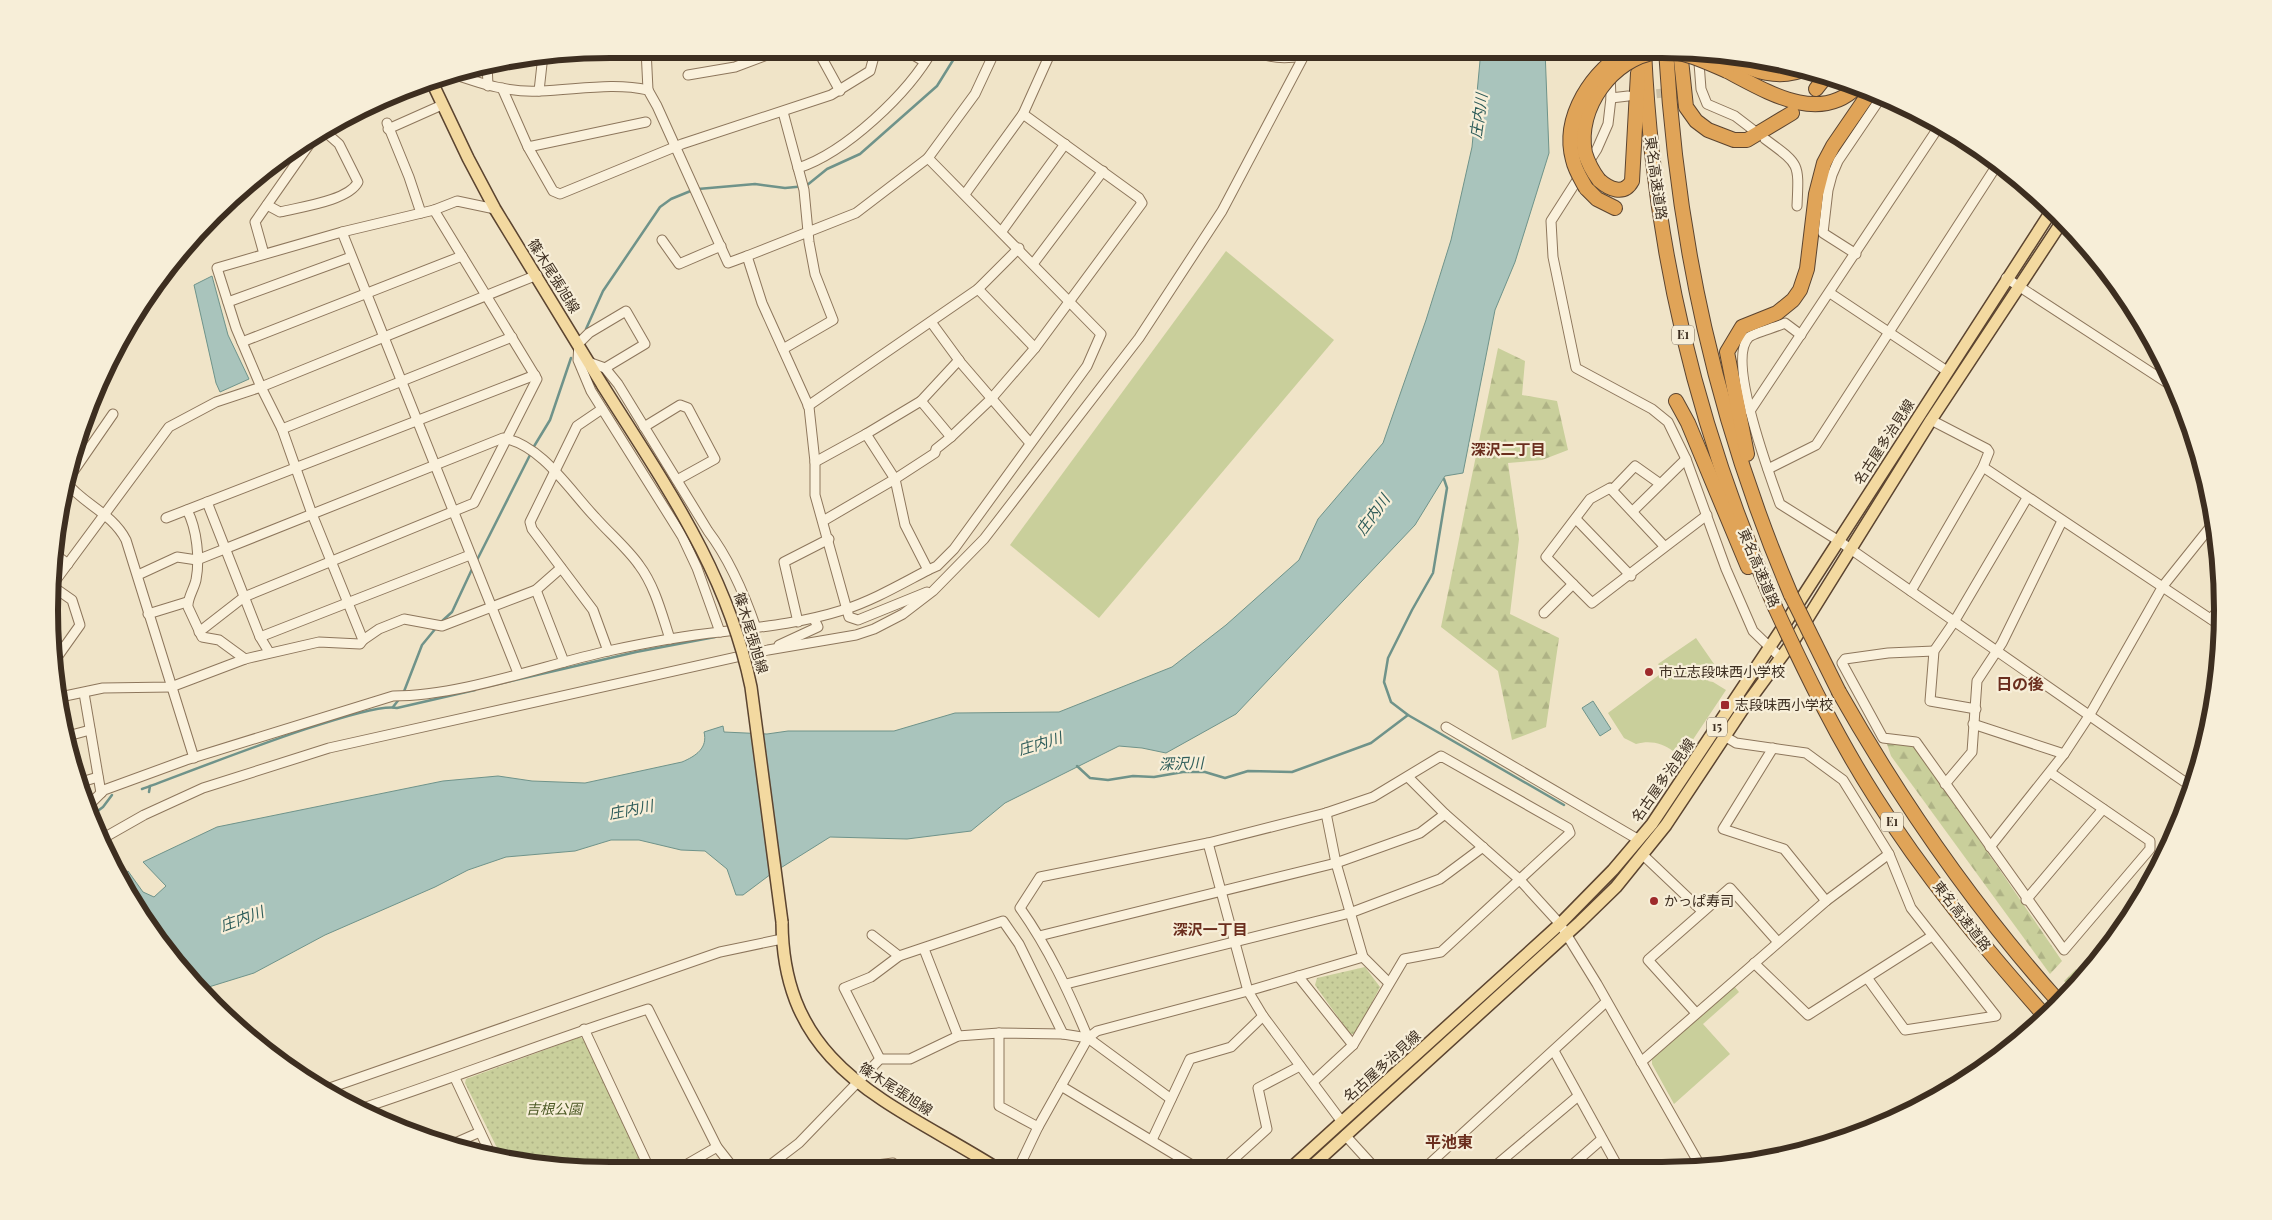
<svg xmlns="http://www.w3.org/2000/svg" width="2272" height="1220" viewBox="0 0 2272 1220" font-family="'Playfair Display','Noto Sans JP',serif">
  <defs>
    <pattern id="forest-firs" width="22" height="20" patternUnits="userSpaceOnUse" patternTransform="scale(1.25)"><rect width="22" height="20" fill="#c9cf9b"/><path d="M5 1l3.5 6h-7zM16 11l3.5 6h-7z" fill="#aeb285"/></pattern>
    <pattern id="park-dots" width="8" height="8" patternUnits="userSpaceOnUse" patternTransform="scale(1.25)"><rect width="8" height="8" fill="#c9cf9b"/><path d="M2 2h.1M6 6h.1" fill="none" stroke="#aeb285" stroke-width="1.8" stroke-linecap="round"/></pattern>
  </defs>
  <rect width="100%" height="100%" fill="#f0e4c8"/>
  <g fill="#c9cf9b">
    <polygon points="1226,251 1334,340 1099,618 1010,545"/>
    <path d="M1696,638L1714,664L1708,681L1713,682L1726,690L1692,741L1685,737L1673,751C1662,743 1650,740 1636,744L1624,738L1608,713L1663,672L1658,664Z"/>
    <polygon points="1734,986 1739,992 1703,1024 1730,1054 1674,1104 1652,1064 1652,1059"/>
  </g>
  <g fill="url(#forest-firs)">
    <polygon points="1498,348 1525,361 1522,395 1557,401 1568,450 1542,460 1508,463 1519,539 1510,614 1559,638 1546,727 1512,740 1498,671 1441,627"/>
    <polygon points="1887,744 1909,745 1916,747 2062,961 2050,974 1891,756"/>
    <polygon points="2076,969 2086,977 2073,990 2064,981"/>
  </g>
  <g fill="url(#park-dots)">
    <polygon points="1365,967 1380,987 1356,1034 1350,1034 1315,985 1317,978"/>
    <polygon points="580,1037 586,1040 648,1170 574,1170 502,1158 465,1083 466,1079"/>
  </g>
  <g fill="#a9c4bc" stroke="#6f938a">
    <path d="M1481,50H1545L1549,153L1515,262L1495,310L1463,473L1445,476L1415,525L1236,714L1166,753L1142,748L1119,746L1005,803L971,831L907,839L830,837L771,874L743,895H736L727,869L705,851L681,850L639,840H611L575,851L506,857L468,870L435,887L325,935L254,973L199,990L144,922L118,877L128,871L143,892L154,897L166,886L143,862L217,827L443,781L498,776L532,781L585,783L682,762C696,756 708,748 704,732L723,726L724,732L767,734L788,731H894L955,713L1059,712L1172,667L1226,625L1299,560L1318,519L1383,443L1426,320L1451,240L1472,147Z"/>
    <polygon points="212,276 228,335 249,379 220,392 216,383 194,285"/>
    <polygon points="1593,701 1611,729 1600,736 1582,708"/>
  </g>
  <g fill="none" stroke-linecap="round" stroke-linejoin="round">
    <g stroke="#6f938a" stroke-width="2.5">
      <polyline points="698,189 755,184 785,188 806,186 827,169 860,154 937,86 960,49"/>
      <polyline points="586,329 603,291 660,207 671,199 693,190"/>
      <polyline points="533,448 550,420 571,358"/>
      <polyline points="476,562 531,453"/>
      <polyline points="441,622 452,612 473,567"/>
      <polyline points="485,687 636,652 715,637"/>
      <polyline points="403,694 422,645 436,628"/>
      <polyline points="393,707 400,698"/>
      <polyline points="1408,715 1391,702 1384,682 1388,658 1412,610 1433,573 1447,488 1444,479"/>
      <polyline points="1077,766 1090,778 1108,780 1133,776 1154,777 1183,772 1205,772 1225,778 1248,771 1292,772 1371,743 1408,715 1564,805"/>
      <path d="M142,789C182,775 367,700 397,708L475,690"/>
      <polyline points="149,792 150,786"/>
      <polyline points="91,816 103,807 112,795"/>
    </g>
    <polyline stroke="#ccc0a6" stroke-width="9" stroke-dasharray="9 4.5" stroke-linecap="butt" points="1643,95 1673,92"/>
    <g stroke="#8d765c" stroke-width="11">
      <g id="minor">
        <polyline points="646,49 648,90"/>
        <polyline points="817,49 840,91"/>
        <polyline points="903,49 925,62"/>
        <path d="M1252,49C1269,59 1285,59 1303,56"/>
        <polyline points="1609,50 1611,98 1608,124 1597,149 1551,221 1553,257 1576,368 1652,409 1668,422 1686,459 1726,569 1753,631 1781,658"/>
        <polyline points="1698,50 1701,89 1707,104 1735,116 1752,129"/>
        <polyline points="487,63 488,86"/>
        <path d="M450,73C480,83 508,93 540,91C576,90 613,82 648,90L657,106L728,263L747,256L762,303L809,407L815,462V495L849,617L858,620L927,592"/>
        <polyline points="688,75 735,67 783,49"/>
        <polyline points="502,88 528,147 553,191 560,194 682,144 831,95 870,71 876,49"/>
        <polyline points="539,91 543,55"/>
        <polyline points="1611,98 1628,96"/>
        <polyline points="783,112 804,190 809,242 815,274 833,320 783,349"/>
        <polyline points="387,123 409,177 421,213"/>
        <polyline points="388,129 442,105"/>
        <path d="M1765,139C1800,165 1799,162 1797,206"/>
        <polyline points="528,147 646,122"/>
        <polyline points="928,158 1101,334 1087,366 954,549 937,566 928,570"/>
        <path d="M798,168C845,153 909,93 933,49"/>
        <polyline points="965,194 1023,114 1050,54 1050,49"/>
        <path d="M267,205L280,212C300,207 348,201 358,182L339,144L322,129"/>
        <polyline points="1002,231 1065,144"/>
        <polyline points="342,232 518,673"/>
        <polyline points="662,240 679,264 721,246"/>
        <polyline points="264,254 255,222 318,132"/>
        <polyline points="1856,254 1823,233 1828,190 1832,175 1838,161 1882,96"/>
        <polyline points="747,256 856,213 928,158 975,94 996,49"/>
        <polyline points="1033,264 1103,171"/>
        <polyline points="2006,278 2175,388"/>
        <polyline points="978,289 1035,348"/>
        <polyline points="1830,293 1947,371"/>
        <polyline points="228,302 351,257"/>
        <polyline points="931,322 961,363 1030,443"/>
        <path d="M1801,335L1785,323C1777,327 1754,333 1749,337C1726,359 1770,476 1780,504L1839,541L2192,787"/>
        <polyline points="242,342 462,256"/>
        <path d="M591,363L605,368L618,384L708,531C730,560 744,593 756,628"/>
        <polyline points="605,368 645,344 626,311 589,333 579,343 578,360 591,391 682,536 697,568 720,632"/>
        <polyline points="921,401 959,360"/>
        <polyline points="808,406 978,289 1019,248"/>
        <polyline points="602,409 577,426 530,522 532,529 593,610 608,651"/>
        <polyline points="1750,411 1940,125"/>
        <path d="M113,414L66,482C83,504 112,513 126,540L194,758"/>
        <polyline points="644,427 680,405 688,408 715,459 677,480"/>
        <polyline points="282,429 512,337"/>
        <polyline points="951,437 991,399 1035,348 1142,203 1139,198 1023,114"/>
        <polyline points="1983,467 2221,626"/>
        <polyline points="1768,469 1816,445 1999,162"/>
        <polyline points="1612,490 1635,466 1659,483"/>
        <polyline points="207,502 260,637 269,652"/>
        <path d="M187,510C197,529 200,559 196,580C194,589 187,599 188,607L202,637L219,640L245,659L319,642L360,644L363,640L379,629L404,619L442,626L536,590L561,568"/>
        <polyline points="1633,511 1686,459"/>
        <polyline points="166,518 535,375"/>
        <polyline points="1576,519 1631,576"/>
        <polyline points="823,521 895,479 935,453 936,449 951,437 921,401 866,434"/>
        <polyline points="1665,547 1592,603 1546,557 1590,499 1610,488 1665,547 1707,515"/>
        <polyline points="53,553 68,564"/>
        <path d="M138,575L177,557L197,560L503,438C542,445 570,491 595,517C609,533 627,548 639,565C655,586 662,615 670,639"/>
        <polyline points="52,586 72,600 80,625 53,663"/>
        <polyline points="50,588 169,427 216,402 261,387 236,328 217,268 342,232 434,210 457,201 495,209"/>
        <polyline points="536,590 564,662"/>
        <polyline points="1911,591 1983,467 1989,452 1987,449 1931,420"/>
        <polyline points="1544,613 1573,584"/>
        <polyline points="148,614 187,602"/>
        <polyline points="2211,619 2221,606"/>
        <polyline points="798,622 784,562 829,539"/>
        <polyline points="199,632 244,597 474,503 537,379 434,210"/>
        <polyline points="260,637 470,555"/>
        <polyline points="363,640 312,514 282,429 261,387 537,275"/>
        <polyline points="779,645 818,627 814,619"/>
        <polyline points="1934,651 1888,653 1845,659 1842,663 1883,738 1916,742 2064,950 2150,849 2150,841 2051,773"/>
        <polyline points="55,689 65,696 103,688 171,687 245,659"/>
        <polyline points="84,693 101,793"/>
        <polyline points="1976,709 1930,701 1934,651 1954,622 2027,498"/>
        <polyline points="1973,724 2064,754"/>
        <polyline points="1446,727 1639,840"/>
        <polyline points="64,737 90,730"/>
        <polyline points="1726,737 1736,743 1806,753 1843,780 1889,854 1911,908 1996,1016 1905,1030 1868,979"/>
        <polyline points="1773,748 1723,829 1784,849 1826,901"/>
        <polyline points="1408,777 1445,814 1519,879 1560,924 1597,984 1701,1167"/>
        <polyline points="78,783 98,777"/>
        <polyline points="1945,784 1972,752 1977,681 2002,643 2062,521"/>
        <path d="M87,807L104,790L186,760L393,696C461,696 541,666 608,651C645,643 682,636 720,632C762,627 802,623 843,610C872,601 901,584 928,570L905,525L895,479L866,434L815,462"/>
        <polyline points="1326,813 1336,863 1363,957 1389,983"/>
        <polyline points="100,840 144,815 203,788 329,748 768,650 856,635 874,629 903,614 933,591 984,539 1139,338 1222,211 1307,50"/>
        <polyline points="1208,843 1248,991 1263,1016 1342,1122"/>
        <polyline points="1990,847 2064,754 2089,716 2163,586 2215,521"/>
        <polyline points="1643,855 1702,911"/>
        <polyline points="2026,900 2103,809"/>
        <polyline points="872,935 899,956"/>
        <polyline points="1039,936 1336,863 1420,833 1445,814"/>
        <polyline points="924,949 958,1036"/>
        <polyline points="1754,963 1808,1015 1932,936"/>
        <polyline points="1298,976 1353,1045"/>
        <polyline points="1066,984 1350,913 1440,879 1483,847"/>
        <polyline points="1696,1013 1648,960 1730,888 1778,942"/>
        <polyline points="584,1029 650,1170"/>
        <polyline points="999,1033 999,1106 1038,1127"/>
        <path d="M1088,1038C1069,992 1049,949 1020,908L1040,877L1208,843L1326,813L1373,797L1441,756L1568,828L1570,833L1441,952L1404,959L1353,1045L1313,1082"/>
        <polyline points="1554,1051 1618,1167"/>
        <polyline points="880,1059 844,988 871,977 899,956 1003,921 1019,944 1063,1034"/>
        <polyline points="1641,1062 1826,901 1889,854"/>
        <polyline points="455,1078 492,1157"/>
        <polyline points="1061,1086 1197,1168"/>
        <polyline points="324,1090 720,952 782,939"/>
        <path d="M357,1110C455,1078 550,1040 648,1009L717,1147L735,1170"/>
        <polyline points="1345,1135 1375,1168"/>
        <polyline points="1152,1140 1190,1059 1231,1047 1263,1016"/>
        <polyline points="448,1146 480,1132"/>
        <polyline points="1426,1167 1606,1002"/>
        <polyline points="1494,1167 1577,1097"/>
        <polyline points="1570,1167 1602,1139"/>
        <polyline points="1224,1168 1267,1129 1258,1088 1300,1066"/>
        <polyline points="765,1169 799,1143 880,1059 910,1059 958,1036 999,1033 1063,1034 1088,1038 1171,1099"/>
        <polyline points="844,1169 893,1163 893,1169"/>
        <polyline points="1018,1169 1038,1127 1088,1038 1097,1031 1248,991 1363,957"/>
        <polyline points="677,1170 717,1147"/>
      </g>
    </g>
    <g stroke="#5b4430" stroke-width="14">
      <g id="major">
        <polyline points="430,78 468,158 495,209 603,386"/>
        <path d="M782,922C783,1070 892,1102 998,1169"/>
        <polyline points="1291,1168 1560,924 1613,870 1652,824 1785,624 2052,210"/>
        <polyline points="1310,1168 1580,922 1616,887 1666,825 1743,709 1796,637 1931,420 2063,220"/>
      </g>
    </g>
    <g stroke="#5b4430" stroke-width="16">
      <g id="highway">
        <path d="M1644,50C1653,247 1696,426 1775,607"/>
        <path d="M1666,50C1677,241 1716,419 1791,595"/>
        <polyline points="1680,50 1686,107 1696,121 1708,130 1734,140 1747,140 1792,113"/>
        <path d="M1713,52C1746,66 1773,84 1808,68"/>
        <path d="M1727,71C1766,91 1818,125 1857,87"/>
        <polyline points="1816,89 1827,75"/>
        <path d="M1599,180C1609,189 1624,196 1632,181L1638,73"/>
        <polyline points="1586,188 1597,199 1615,208"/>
        <polyline points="1676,401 1688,423 1748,567"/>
        <polyline points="1747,454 1727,352 1742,327 1777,313 1793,300 1800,290 1807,269 1816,194 1824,163 1833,146 1870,92"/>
        <path d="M1839,692C1902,803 1974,907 2059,1002"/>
      </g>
    </g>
    <use href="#minor" stroke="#faf1dc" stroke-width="9"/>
    <use href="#major" stroke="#f3d9a0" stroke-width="11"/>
    <use href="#highway" stroke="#e0a458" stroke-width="14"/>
    <g stroke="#5b4430" stroke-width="14" stroke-linecap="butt">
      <path id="major-bridge" d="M603,386C665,485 727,571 751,687L782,922"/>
    </g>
    <g stroke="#5b4430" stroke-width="16" stroke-linecap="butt">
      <g id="highway-bridge">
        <path d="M1599,180C1593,172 1588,163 1585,153C1576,108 1613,58 1657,52C1681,49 1706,62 1727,71"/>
        <path d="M1586,188C1581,179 1575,170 1573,160C1561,117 1593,69 1629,50"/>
        <polyline points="1791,595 1839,692"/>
        <path d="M1775,607C1805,672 1836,736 1875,797C1924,875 1983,946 2044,1015"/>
      </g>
    </g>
    <use href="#major-bridge" stroke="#f3d9a0" stroke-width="11"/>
    <use href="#highway-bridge" stroke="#e0a458" stroke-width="14"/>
  </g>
  <g fill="#9e2a2b" stroke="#f7eed8" stroke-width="2">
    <circle cx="1649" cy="672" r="5"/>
    <rect x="1720" y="700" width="10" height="10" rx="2.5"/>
    <circle cx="1654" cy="901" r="5"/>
  </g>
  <g text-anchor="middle" stroke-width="4.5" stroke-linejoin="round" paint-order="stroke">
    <g fill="#f7eed8" stroke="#756857" stroke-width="1">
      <rect x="1672" y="325.5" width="22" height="19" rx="4"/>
      <rect x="1707" y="717.5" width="20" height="19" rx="4"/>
      <rect x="1881" y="812.5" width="22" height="19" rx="4"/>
    </g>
    <g font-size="12" font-weight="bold" fill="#3d2e20">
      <text x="1683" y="339">E1</text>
      <text x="1717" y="731">15</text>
      <text x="1892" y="826">E1</text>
    </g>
    <g font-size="14" fill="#3d2e20" stroke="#f7eed8">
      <text transform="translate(1656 178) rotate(82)" y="5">東名高速道路</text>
      <text transform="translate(554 276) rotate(58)" y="5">篠木尾張旭線</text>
      <text transform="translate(1884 442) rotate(-57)" y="5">名古屋多治見線</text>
      <text transform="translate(1759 568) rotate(67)" y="5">東名高速道路</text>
      <text transform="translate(751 633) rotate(73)" y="5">篠木尾張旭線</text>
      <text transform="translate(1663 780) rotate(-55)" y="5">名古屋多治見線</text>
      <text transform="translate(1962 916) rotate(52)" y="5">東名高速道路</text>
      <text transform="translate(1382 1066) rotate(-42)" y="5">名古屋多治見線</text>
      <text transform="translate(896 1089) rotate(33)" y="5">篠木尾張旭線</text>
    </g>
    <g font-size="14" fill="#3d2e20" stroke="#f7eed8" text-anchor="start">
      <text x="1659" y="677">市立志段味西小学校</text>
      <text x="1735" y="710">志段味西小学校</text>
      <text x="1664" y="906">かっぱ寿司</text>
    </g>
    <g font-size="14" font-style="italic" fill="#4d5a26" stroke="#f7eed8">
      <text x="554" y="1114">吉根公園</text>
    </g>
    <g font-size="15" font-style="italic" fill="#2f5d5a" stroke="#f7eed8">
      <text transform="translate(1479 116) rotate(-82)" y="5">庄内川</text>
      <text transform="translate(1373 515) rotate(-54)" y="5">庄内川</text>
      <text transform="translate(1040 744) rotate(-17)" y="5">庄内川</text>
      <text transform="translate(1181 764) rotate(-2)" y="5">深沢川</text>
      <text transform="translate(631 810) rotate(-11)" y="5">庄内川</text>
      <text transform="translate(242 919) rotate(-20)" y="5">庄内川</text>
    </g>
    <g font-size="15" font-weight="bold" fill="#6b2e1e" stroke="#f7eed8">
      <text x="1508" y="455">深沢二丁目</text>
      <text x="1210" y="935">深沢一丁目</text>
    </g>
    <g font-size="16" font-weight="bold" fill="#6b2e1e" stroke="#f7eed8">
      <text x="2020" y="690">日の後</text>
      <text x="1449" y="1148">平池東</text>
    </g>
  </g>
  <path d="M0 0H2272V1220H0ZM610 58H1662A552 552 0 0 1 2214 610V610A552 552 0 0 1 1662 1162H610A552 552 0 0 1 58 610V610A552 552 0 0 1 610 58Z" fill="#f7eed8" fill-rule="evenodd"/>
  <path fill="none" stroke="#3d2e20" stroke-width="6" d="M610 58H1662A552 552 0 0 1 2214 610V610A552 552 0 0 1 1662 1162H610A552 552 0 0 1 58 610V610A552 552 0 0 1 610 58Z"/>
</svg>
